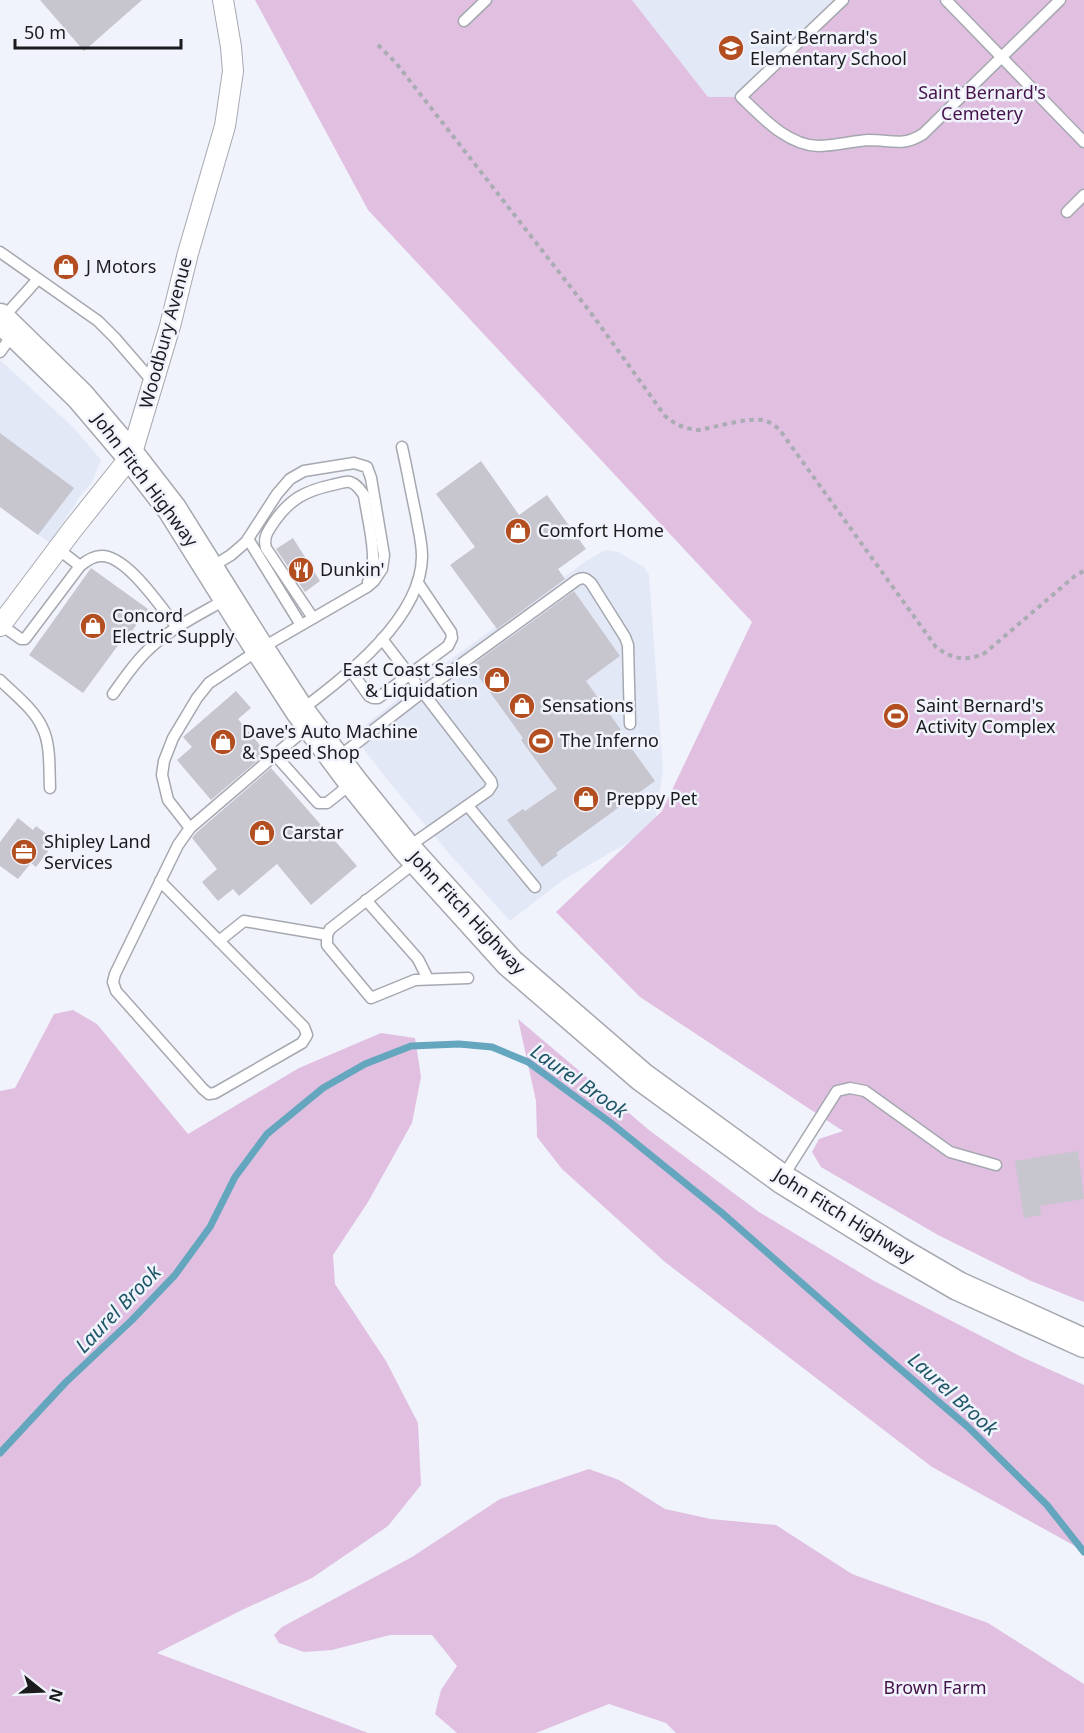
<svg xmlns="http://www.w3.org/2000/svg" width="1084" height="1733" viewBox="0 0 1084 1733" font-family="'Noto Sans',sans-serif">
  <rect width="100%" height="100%" fill="#f1f3fc"/>
  <g fill="#e3e8f7">
    <polygon points="632,0 843,0 741,97 708,97"/>
    <polygon points="0,360 74,428 101,460 91,484 81,495 50,543 0,507"/>
    <polygon points="605,550 618,552 644,567 649,575 663,770 656,817 631,841 563,880 510,921 452,857 385,777 353,735 417,684 586,561"/>
  </g>
  <g fill="#e0bfe1">
    <polygon points="255,0 632,0 708,97 741,97 843,0 1084,0 1084,1302 1031,1281 938,1235 821,1167 812,1152 819,1139 843,1131 640,997 556,912 662,811 752,622 368,210"/>
    <polygon points="73,1010 97,1024 188,1134 299,1068 381,1033 415,1038 421,1077 412,1123 368,1202 333,1255 335,1284 386,1361 418,1423 421,1485 388,1526 312,1578 242,1610 157,1653 368,1733 0,1733 0,1091 15,1088 54,1014"/>
    <polygon points="518,1019 649,1130 759,1212 874,1281 1024,1358 1084,1385 1084,1551 932,1467 665,1262 562,1169 537,1137 536,1101"/>
    <polygon points="589,1469 619,1480 665,1509 711,1519 776,1525 852,1574 988,1623 1084,1684 1084,1733 676,1733 666,1723 609,1704 536,1733 457,1733 435,1714 441,1690 457,1666 432,1635 390,1635 332,1650 304,1652 279,1643 274,1635 282,1627 412,1557 500,1499"/>
  </g>
  <g fill="none" stroke-linecap="round" stroke-linejoin="round">
    <polyline stroke="#63a6bd" stroke-width="7" points="0,1453 65,1383 132,1320 175,1275 210,1227 235,1177 267,1134 323,1088 365,1064 411,1046 459,1044 492,1047 528,1062 611,1123 722,1213 871,1344 968,1427 1047,1505 1084,1552"/>
  </g>
  <g fill="#c7c5cd">
    <polygon points="40,0 142,0 84,51"/>
    <polygon points="0,433 74,488 38,535 0,507"/>
    <polygon points="481,461 519,515 547,495 586,549 558,569 565,579 497,629 450,565 475,547 436,494"/>
    <polygon points="293,538 320,581 305,592 276,549"/>
    <polygon points="91,568 148,609 121,646 119,644 83,693 29,655"/>
    <polygon points="574,591 620,656 586,681 621,730 619,731 655,781 556,853 558,855 542,867 507,820 523,809 525,811 557,789 521,740 523,738 471,666"/>
    <polygon points="236,691 251,708 238,719 264,750 260,754 262,757 211,800 177,760 192,747 183,737"/>
    <polygon points="271,768 357,866 311,905 277,864 239,896 233,889 218,901 202,882 217,869 192,838 196,833"/>
    <polygon points="18,818 33,830 36,826 56,841 36,867 31,863 18,879 0,866 0,842"/>
    <polygon points="1078,1151 1084,1199 1040,1206 1041,1215 1024,1218 1015,1161"/>
  </g>
  <g fill="none" stroke-linecap="round" stroke-linejoin="round">
    <g stroke="#a6a8b0" stroke-width="13">
      <g id="lane">
        <path d="M843,0L741,97C762,117 787,145 818,146C835,146 852,141 869,140C891,140 903,147 923,134L1060,0"/>
        <polyline points="946,0 1084,142"/>
        <polyline points="464,21 486,0"/>
        <polyline points="1067,212 1084,195"/>
        <polyline points="0,252 98,321 115,338 153,382"/>
        <polyline points="2,319 38,279"/>
        <polyline points="0,352 13,334"/>
        <polyline points="248,539 301,625"/>
        <polyline points="58,549 80,566"/>
        <path d="M313,618L266,548C263,537 268,531 274,522C290,499 305,491 332,485C338,484 345,481 350,482C357,484 360,490 364,495C367,518 380,562 368,582"/>
        <path d="M1,625L21,639H25L80,566C86,561 93,556 101,556C127,555 161,608 177,627"/>
        <polyline points="382,639 491,781 492,785 488,791 408,847"/>
        <polyline points="351,671 369,696 373,698 378,698 448,646 452,638 451,632 418,583"/>
        <path d="M0,680C14,694 34,709 42,727C51,744 49,769 50,788"/>
        <path d="M113,694C123,680 133,665 145,653C168,629 199,615 228,598"/>
        <path d="M300,711C346,676 422,618 422,556C422,542 418,528 416,515C411,492 407,469 402,447"/>
        <polyline points="276,756 318,803 327,803 352,783"/>
        <path d="M336,759L424,691L577,580C583,577 586,578 591,583L625,637L628,645L630,724"/>
        <polyline points="468,806 535,887"/>
        <polyline points="190,828 168,800 162,775 164,761 173,738 197,698 209,683 260,649 367,587 374,581 382,569 384,555 371,478 367,467 354,463 304,471 290,479 277,494 246,542 231,555 210,568"/>
        <polyline points="417,861 330,929 327,935 327,945 371,998 415,980 468,978"/>
        <polyline points="160,881 304,1027 307,1035 302,1043 215,1093 209,1094 203,1089 116,991 113,982 115,974 178,845 190,828 310,725"/>
        <polyline points="366,900 418,959 428,979"/>
        <polyline points="219,941 244,921 327,935"/>
        <polyline points="782,1178 837,1091 850,1088 865,1091 950,1152 996,1165"/>
      </g>
    </g>
    <g stroke="#a6a8b0" stroke-width="22">
      <polyline id="street" points="0,626 72,530 131,456 170,326 188,253 225,126 233,71 231,47 223,0"/>
    </g>
    <g stroke="#a6a8b0" stroke-width="31">
      <polyline id="secondary" points="0,318 80,396 131,456 172,509 256,643 300,711 353,782 406,848 510,963 642,1077 782,1179 898,1251 958,1286 1084,1343"/>
    </g>
    <path stroke="#aaacb3" stroke-width="4" stroke-dasharray="4.5 4.5" stroke-linecap="butt" d="M378,45L396,63L594,317L665,416C676,425 685,429 699,430C716,427 745,418 762,420C769,421 774,425 779,429L936,647C952,659 966,662 985,653L1076,575L1084,571"/>
    <use href="#lane" stroke="#fff" stroke-width="10"/>
    <use href="#street" stroke="#fff" stroke-width="20"/>
    <use href="#secondary" stroke="#fff" stroke-width="28"/>
  </g>
  <defs>
    <g id="school-disc" transform="scale(1.35)"><circle r="9.5" fill="#b34e20" stroke="#f1f3fc"/><path d="M0-5L7-2L0 1L-7-2ZM-4 1L0 2.5L4 1V4Q0 6-4 4Z" fill="#fff"/></g>
    <g id="shop-disc" transform="scale(1.35)"><circle r="9.5" fill="#b34e20" stroke="#f1f3fc"/><path d="M-5-2.5h2.3a2.7 3.5 0 0 1 5.4 0H5L5.5 6h-11ZM-1.5-2.5h3a1.5 2.3 0 0 0-3 0Z" fill="#fff"/></g>
    <g id="restaurant-disc" transform="scale(1.35)"><circle r="9.5" fill="#b34e20" stroke="#f1f3fc"/><path d="M-5-6h1v4h1v-4h1v4h1v-4h1v5L-1.5 .5V6h-2V.5L-5-1ZM5-6V6H3V1.5H1.5Q1.5-4 5-6Z" fill="#fff"/></g>
    <g id="stadium-disc" transform="scale(1.35)"><circle r="9.5" fill="#b34e20" stroke="#f1f3fc"/><path d="M0-5a6.5 5 0 1 0 0 10a6.5 5 0 1 0 0-10ZM-3.5-1.8h7v3.6h-7Z" fill="#fff"/></g>
    <g id="office-disc" transform="scale(1.35)"><circle r="9.5" fill="#b34e20" stroke="#f1f3fc"/><path d="M-6-3h4V-5.5h4V-3h4V5H-6ZM-1-4.5V-3h2v-1.5ZM-6 0V1H6V0Z" fill="#fff"/></g>
  </defs>
  <g fill-rule="evenodd">
    <use href="#school-disc" x="731" y="48"/>
    <use href="#shop-disc" x="66" y="267"/>
    <use href="#shop-disc" x="518" y="531"/>
    <use href="#restaurant-disc" x="301" y="570"/>
    <use href="#shop-disc" x="93" y="626"/>
    <use href="#shop-disc" x="497" y="680"/>
    <use href="#shop-disc" x="522" y="706"/>
    <use href="#stadium-disc" x="896" y="716"/>
    <use href="#stadium-disc" x="541" y="741"/>
    <use href="#shop-disc" x="223" y="742"/>
    <use href="#shop-disc" x="586" y="799"/>
    <use href="#shop-disc" x="262" y="833"/>
    <use href="#office-disc" x="24" y="852"/>
  </g>
  <g text-anchor="middle" stroke-width="5" stroke-linejoin="round" paint-order="stroke">
    <g font-size="18" fill="#1b1b1e" stroke="#f1f3fc" text-anchor="start">
      <text x="750" y="44">Saint Bernard's<tspan x="750" dy="21">Elementary School</tspan></text>
      <text x="86" y="273">J Motors</text>
      <text x="538" y="537">Comfort Home</text>
      <text x="320" y="576">Dunkin'</text>
      <text x="112" y="622">Concord<tspan x="112" dy="21">Electric Supply</tspan></text>
      <text x="478" y="676" text-anchor="end">East Coast Sales<tspan x="478" dy="21">&amp; Liquidation</tspan></text>
      <text x="542" y="712">Sensations</text>
      <text x="916" y="712">Saint Bernard's<tspan x="916" dy="21">Activity Complex</tspan></text>
      <text x="242" y="738">Dave's Auto Machine<tspan x="242" dy="21">&amp; Speed Shop</tspan></text>
      <text x="560" y="747">The Inferno</text>
      <text x="606" y="805">Preppy Pet</text>
      <text x="282" y="839">Carstar</text>
      <text x="44" y="848">Shipley Land<tspan x="44" dy="21">Services</tspan></text>
    </g>
    <g font-size="18" fill="#451349" stroke="#f1f3fc">
      <text x="982" y="99">Saint Bernard's<tspan x="982" dy="21">Cemetery</tspan></text>
      <text x="935" y="1694">Brown Farm</text>
    </g>
    <g font-size="18" fill="#1b1b1e" stroke="#f1f3fc">
      <text transform="translate(166 333) rotate(-75)" y="6">Woodbury Avenue</text>
      <text transform="translate(145 480) rotate(53)" y="6">John Fitch Highway</text>
      <text transform="translate(467 913) rotate(47)" y="6">John Fitch Highway</text>
      <text transform="translate(844 1216) rotate(32)" y="6">John Fitch Highway</text>
    </g>
    <g font-size="20" font-style="italic" fill="#1f5667" stroke="#f1f3fc">
      <text transform="translate(579 1081) rotate(35)" y="7">Laurel Brook</text>
      <text transform="translate(118 1309) rotate(-46)" y="7">Laurel Brook</text>
      <text transform="translate(953 1394) rotate(42)" y="7">Laurel Brook</text>
    </g>
  </g>
  <g transform="translate(42 1691) rotate(108)" stroke="#f1f3fc" stroke-width="4.5" paint-order="stroke">
  <path d="M0-4.5L10 22L0 15L-10 22Z" fill="#1b1b1e"/>
  <text y="-9" font-size="16" font-weight="bold" text-anchor="middle" fill="#1b1b1e">N</text>
  </g>
  <path d="M15 39v9h166v-9" fill="none" stroke="#1b1b1e" stroke-width="3"/>
  <text x="24" y="39" font-size="18" fill="#1b1b1e" stroke="#f1f3fc" stroke-width="4.5" paint-order="stroke">50 m</text>
</svg>
